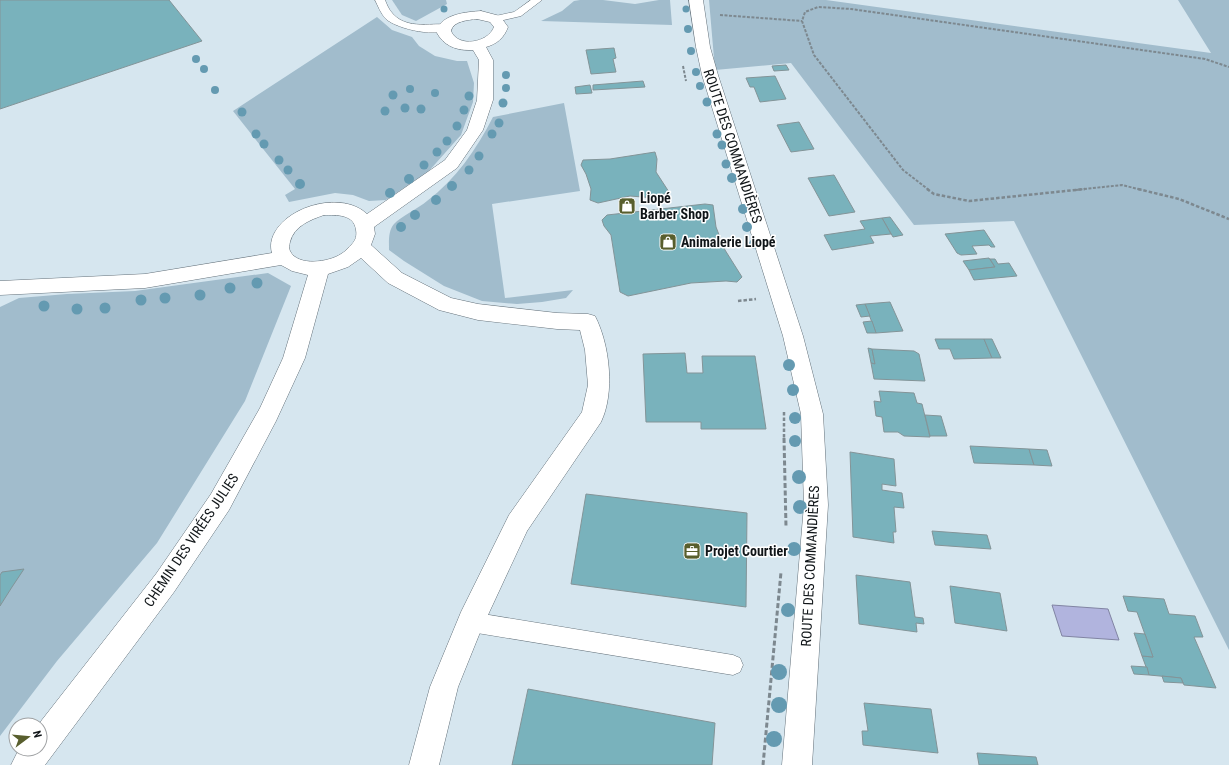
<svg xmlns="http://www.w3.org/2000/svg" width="1229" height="765" viewBox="0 0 1229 765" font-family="'Roboto Condensed',sans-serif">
  <rect width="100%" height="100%" fill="#d6e6ef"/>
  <g fill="#a1bccc">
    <polygon points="392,0 446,0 447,4 416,21 402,15"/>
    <polygon points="580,0 603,0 635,4 659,0 670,0 672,25 541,21 562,11 574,1"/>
    <polygon points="709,0 826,0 1211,53 1178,0 1229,0 1229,650 1014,221 914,225 791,63 715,70"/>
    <polygon points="377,17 392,30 412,37 419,46 435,56 457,61 467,61 474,83 473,102 461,135 428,172 386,200 369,201 353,195 335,193 289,202 285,195 295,189 233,111"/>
    <path d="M564,103L580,191L492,204L505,298L573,290L566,298L542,302L517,304L482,301L444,286L404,261L389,250C389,241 388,231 394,224C400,217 419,208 427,201C456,179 476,150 493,117Z"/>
    <polygon points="268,273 291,286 245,401 157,543 57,661 0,736 0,307 19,298 67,294 135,291"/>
  </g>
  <polygon fill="#b1b4de" stroke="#8184a3" points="1052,605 1108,609 1119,640 1062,636"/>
  <g fill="#79b2bc" stroke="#839498">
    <polygon points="0,0 169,0 202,41 0,109"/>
    <polygon points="614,48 616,58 613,59 616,72 591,74 586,50"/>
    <polygon points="786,65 789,70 774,71 772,66"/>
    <polygon points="775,76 786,99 760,102 754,87 750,87 746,78"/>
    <polygon points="643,81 645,87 593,90 593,85"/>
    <polygon points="590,85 592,93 576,94 575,87"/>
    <polygon points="799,122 814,149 791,152 777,125"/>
    <polygon points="655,152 657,159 656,172 669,192 655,198 630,196 598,203 590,200 591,189 586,174 581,165 583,160 610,159"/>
    <polygon points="834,175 855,212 829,216 808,178"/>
    <polygon points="705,204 713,205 716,227 725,250 742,277 737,282 726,281 691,283 628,296 620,292 611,235 604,226 602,220 607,215"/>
    <polygon points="890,217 903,235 893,237 882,218"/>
    <polygon points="882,218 891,234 870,236 874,243 832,250 824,235 865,229 860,221"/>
    <polygon points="984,230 995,247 991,247 989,245 972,246 977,254 961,255 957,253 945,234"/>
    <polygon points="989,258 995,267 969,270 963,261"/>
    <polygon points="990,259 995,259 998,264 1009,263 1017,276 974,280 969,270 995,267"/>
    <polygon points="890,302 903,331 876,333 865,304"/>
    <polygon points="865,304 870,316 861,317 856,305"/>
    <polygon points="872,321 876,333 867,333 863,322"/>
    <polygon points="935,339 984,339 992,358 954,359 950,349 939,349"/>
    <polygon points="984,339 992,339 1001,358 992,358"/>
    <polygon points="868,348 872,349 875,364 871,363"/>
    <polygon points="872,349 914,351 919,354 925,381 874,379 871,363 875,364"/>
    <polygon points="685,353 687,373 703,373 702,356 755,356 766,429 701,429 701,422 646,422 643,354"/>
    <polygon points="879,391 914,393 917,403 922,404 930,437 904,436 898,432 884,432 882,417 876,416 874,401 881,402"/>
    <polygon points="925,415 941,416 947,436 930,436"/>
    <polygon points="970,446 1029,449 1034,465 974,463"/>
    <polygon points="1029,449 1047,450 1052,466 1034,465"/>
    <polygon points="850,452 894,459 896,486 882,484 882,490 902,493 904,508 894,507 896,532 893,532 894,543 853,537"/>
    <polygon points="586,494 747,513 746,607 571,584"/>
    <polygon points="932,531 987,535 991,549 935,545"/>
    <polygon points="24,569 12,587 0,606 0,575 2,572"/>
    <polygon points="856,575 910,582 915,617 923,618 924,624 916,623 917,632 859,624"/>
    <polygon points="950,586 1000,593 1007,631 955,623"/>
    <polygon points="1123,596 1164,599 1169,614 1195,616 1203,637 1194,637 1216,688 1184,685 1181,678 1149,675 1142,656 1153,657 1137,612 1128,611"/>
    <polygon points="1134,633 1145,634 1153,657 1142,656"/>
    <polygon points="1131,666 1147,667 1149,675 1134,674"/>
    <polygon points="1162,676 1181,678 1183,683 1164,682"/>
    <polygon points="528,689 715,723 712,765 512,765"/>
    <polygon points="864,703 931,709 938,753 863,745 862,731 868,731"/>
    <polygon points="977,753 1036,757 1038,765 979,765"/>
  </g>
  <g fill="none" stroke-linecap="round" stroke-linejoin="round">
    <g stroke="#64717a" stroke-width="1">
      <g id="service">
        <path d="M375,0H385C387,5 389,10 393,14C410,33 443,19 450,27C440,39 397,29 386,19C381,14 378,6 375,0Z"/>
        <polygon points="531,0 542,0 521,16 495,22 490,19 491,17 514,12"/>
        <polygon points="471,612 733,655 740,658 743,665 740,672 733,675 471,632 464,629 461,622 464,615"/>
      </g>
    </g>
    <g stroke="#64717a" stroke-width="1">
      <path id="minor" d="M481,11L500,16L508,27C504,38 497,44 486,47L493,60V100L483,130L457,168L374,227L375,234L371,245L402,273L451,298L478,304L557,313L588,314L595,316C610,345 615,393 601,422L527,531L481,630L458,687L439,765H409L430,687L461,612L509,515L582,412L588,385L585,350L580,330L557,329L478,320L439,310L388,283L361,258L348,267L328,274L305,358L276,421L229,510L174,592L45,765H11L19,749H40V725H38L156,574L211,494L260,408L283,358L308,275L292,271L281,265L145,288L0,295V281L145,274L272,253C270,246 271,239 275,232C290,205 343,191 367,214L445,160L467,130L477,100L479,60L473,50C457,51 443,46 436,31C442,14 466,12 481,11ZM477,19L490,22L494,27C488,43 458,48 451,31C453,21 468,20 477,19ZM324,215C337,215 354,214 356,230C357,235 356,240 352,244C349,247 345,252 341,254C329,262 298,267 290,251C289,249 289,245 290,242C294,226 310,220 324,215Z"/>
    </g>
    <g stroke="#64717a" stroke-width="1">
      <polygon id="secondary" points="689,0 703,0 710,47 718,75 803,336 823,414 828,505 812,765 782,765 804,505 801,414 783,336 702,75 696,47"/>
    </g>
    <g stroke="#7d888f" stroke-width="2" stroke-dasharray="3 1.5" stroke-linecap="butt">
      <polyline points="720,15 802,21"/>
      <polyline points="683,66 686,81"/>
      <polyline points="929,190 903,170 814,55 802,21 805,12 818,7 851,9 1205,59 1229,67"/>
      <polyline points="1075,190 1122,185 1142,190"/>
    </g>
    <g stroke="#7d888f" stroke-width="2.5" stroke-dasharray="3.5 2" stroke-linecap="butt">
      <polyline points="927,189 934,194 969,201 1085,189"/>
      <polyline points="1138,189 1179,199 1229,219"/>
      <polyline points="738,301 756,299"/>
      <polyline points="784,412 784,439"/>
    </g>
    <g stroke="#7d888f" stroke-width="3" stroke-dasharray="5 2.5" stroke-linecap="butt">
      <polyline points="784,438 786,527"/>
      <polyline points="763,765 781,572"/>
    </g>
    <use href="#service" fill="#fff" fill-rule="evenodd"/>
    <use href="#minor" fill="#fff" fill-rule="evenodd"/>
    <use href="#secondary" fill="#fff" fill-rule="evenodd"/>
  </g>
  <g fill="#649ab1">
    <circle cx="444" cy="9" r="3.5"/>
    <circle cx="686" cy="9" r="3.5"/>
    <circle cx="688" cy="29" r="4"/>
    <circle cx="691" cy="51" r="4"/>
    <circle cx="196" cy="59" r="4"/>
    <circle cx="204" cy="69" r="4"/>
    <circle cx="696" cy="72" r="4"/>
    <circle cx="506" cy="75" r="4"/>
    <circle cx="700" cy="86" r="4"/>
    <circle cx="506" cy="88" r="4"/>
    <circle cx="410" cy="89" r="4"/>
    <circle cx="215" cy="90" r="4"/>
    <circle cx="435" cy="93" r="4"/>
    <circle cx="393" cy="95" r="4.5"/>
    <circle cx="469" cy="96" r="4.5"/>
    <circle cx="707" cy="102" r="4.5"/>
    <circle cx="503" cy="103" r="4.5"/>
    <circle cx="405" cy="108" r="4.5"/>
    <circle cx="421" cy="109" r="4.5"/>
    <circle cx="464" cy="110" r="4.5"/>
    <circle cx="385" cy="111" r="4.5"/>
    <circle cx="242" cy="112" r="4.5"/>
    <circle cx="499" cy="123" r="4.5"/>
    <circle cx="457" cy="126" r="4.5"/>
    <circle cx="256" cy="134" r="4.5"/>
    <circle cx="492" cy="134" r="4.5"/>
    <circle cx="717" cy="134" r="4.5"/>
    <circle cx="447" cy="141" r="4.5"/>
    <circle cx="264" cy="144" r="4.5"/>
    <circle cx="722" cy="145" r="4.5"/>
    <circle cx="437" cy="152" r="4.5"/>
    <circle cx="479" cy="156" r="4.5"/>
    <circle cx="279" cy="160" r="4.5"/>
    <circle cx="726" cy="164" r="4.5"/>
    <circle cx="424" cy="165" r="4.5"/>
    <circle cx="288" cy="170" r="4.5"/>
    <circle cx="469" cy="170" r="4.5"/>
    <circle cx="732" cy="178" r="5"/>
    <circle cx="409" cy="179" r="5"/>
    <circle cx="300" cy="184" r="5"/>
    <circle cx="452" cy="186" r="5"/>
    <circle cx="390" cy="193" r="5"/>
    <circle cx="436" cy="200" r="5"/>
    <circle cx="743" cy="209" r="5"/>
    <circle cx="415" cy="215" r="5"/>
    <circle cx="401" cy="227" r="5"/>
    <circle cx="747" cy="227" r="5"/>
    <circle cx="754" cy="244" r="5"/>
    <circle cx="257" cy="283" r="5.5"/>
    <circle cx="230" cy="288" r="5.5"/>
    <circle cx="200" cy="295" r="5.5"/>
    <circle cx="165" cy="298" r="5.5"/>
    <circle cx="141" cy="300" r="5.5"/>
    <circle cx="44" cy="306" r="5.5"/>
    <circle cx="105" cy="308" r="5.5"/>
    <circle cx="77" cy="309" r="5.5"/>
    <circle cx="789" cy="365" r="6"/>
    <circle cx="793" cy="390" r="6"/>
    <circle cx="795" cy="418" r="6"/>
    <circle cx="795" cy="441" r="6"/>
    <circle cx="799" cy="477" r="7"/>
    <circle cx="800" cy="507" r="7"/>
    <circle cx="794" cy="549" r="7"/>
    <circle cx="788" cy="610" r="7"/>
    <circle cx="779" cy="672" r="8"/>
    <circle cx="779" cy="705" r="8"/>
    <circle cx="774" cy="739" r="8"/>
  </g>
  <defs>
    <g id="shop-square" transform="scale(0.9)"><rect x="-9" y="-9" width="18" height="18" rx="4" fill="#585e2d" stroke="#fff"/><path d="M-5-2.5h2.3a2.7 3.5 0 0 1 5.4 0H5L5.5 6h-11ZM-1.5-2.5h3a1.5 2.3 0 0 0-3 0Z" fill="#fff"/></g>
    <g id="office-square" transform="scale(0.9)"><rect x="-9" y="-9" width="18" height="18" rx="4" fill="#585e2d" stroke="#fff"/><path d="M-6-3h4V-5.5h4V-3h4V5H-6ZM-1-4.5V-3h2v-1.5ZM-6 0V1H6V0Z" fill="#fff"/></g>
  </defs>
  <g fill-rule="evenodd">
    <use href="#shop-square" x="627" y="206"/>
    <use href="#shop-square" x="668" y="242"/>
    <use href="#office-square" x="692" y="551"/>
  </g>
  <g text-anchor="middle" stroke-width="3" stroke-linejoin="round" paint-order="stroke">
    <g font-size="14" fill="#101518" stroke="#fff">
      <text transform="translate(733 146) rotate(72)" y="5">ROUTE DES COMMANDIÈRES</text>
      <text transform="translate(191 540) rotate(-56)" y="5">CHEMIN DES VIRÉES JULIES</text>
      <text transform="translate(810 566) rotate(-87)" y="5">ROUTE DES COMMANDIÈRES</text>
    </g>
    <g font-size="14" font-weight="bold" fill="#101518" stroke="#fff" text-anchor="start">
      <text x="640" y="203">Liopé<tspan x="640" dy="16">Barber Shop</tspan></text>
      <text x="681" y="247">Animalerie Liopé</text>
      <text x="705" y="556">Projet Courtier</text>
    </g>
  </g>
  <g transform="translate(28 737) rotate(74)"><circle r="19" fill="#ffffff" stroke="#9fa1a3"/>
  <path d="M0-3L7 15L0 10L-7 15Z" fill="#585e2d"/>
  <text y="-6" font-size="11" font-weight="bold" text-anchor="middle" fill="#101518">N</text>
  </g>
</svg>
